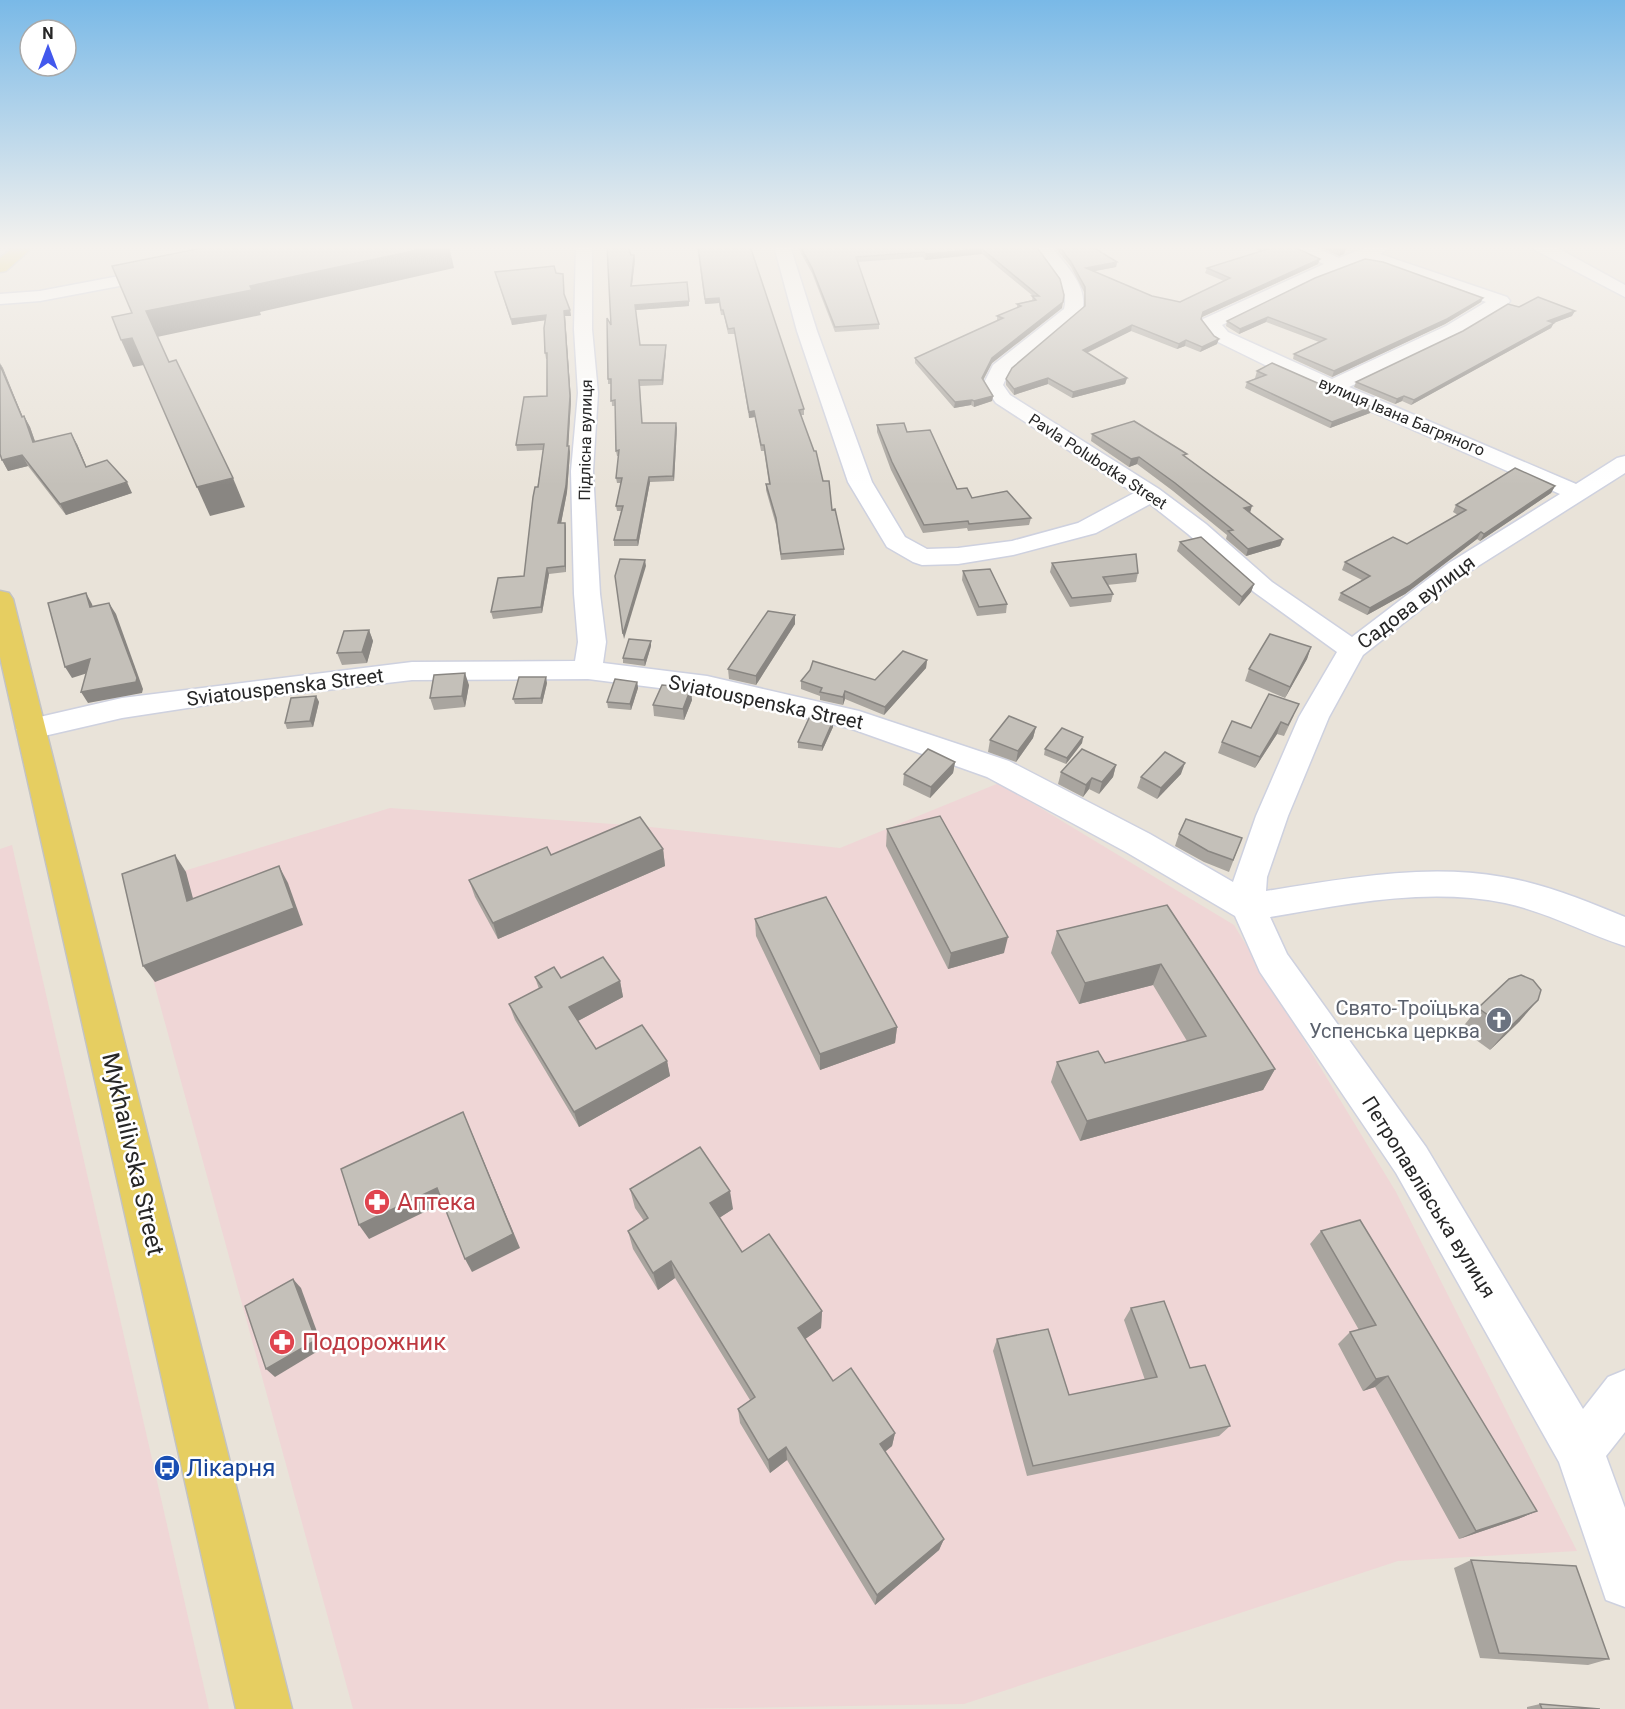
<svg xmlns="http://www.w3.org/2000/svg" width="1625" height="1709" viewBox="0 0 1625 1709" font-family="Roboto,sans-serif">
  <rect width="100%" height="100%" fill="#e9e3d9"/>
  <g fill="#efd6d6">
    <polygon points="999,783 1234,925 1396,1192 1577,1551 1398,1561 964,1704 674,1709 353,1709 128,888 390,808 641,826 840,848"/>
    <polygon points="12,845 209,1709 0,1709 0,849"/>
  </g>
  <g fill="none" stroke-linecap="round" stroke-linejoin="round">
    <g stroke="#ced1df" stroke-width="3">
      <g id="minor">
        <path d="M576,246H592V329L598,393L593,471L600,594L606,642L603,663L707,676L859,711L1009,761L1150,834L1233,882L1256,816L1299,717L1337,652L1254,592L1188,534L1150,504L1096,533L1013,555L958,564L922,565L913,562L887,547L848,482L797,331L774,246H790L817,331L872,482L905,537L927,549L958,548L1012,541L1078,523L1134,493L996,403L983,385L993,365L1064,309C1071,286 1046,264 1034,246H1051C1065,265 1089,286 1082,311L1009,372L1003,385L1010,395L1159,489L1206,524L1272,582L1352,637L1449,563L1560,494L1267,366L1214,340L1201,323L1203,319L1324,264L1292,250L1290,246H1312L1339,258L1370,246H1393L1380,254L1507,297L1510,301L1507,305L1460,334L1349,387L1576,484L1617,458L1625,456V473L1467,573L1363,655L1329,717L1288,816L1267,877L1266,891C1344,879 1424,863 1503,877C1545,884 1586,901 1625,917V946C1585,933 1547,912 1505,903C1427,887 1347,904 1270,917L1287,954L1426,1147L1583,1409L1608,1377L1625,1370V1432L1606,1456L1625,1508V1607L1606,1600L1559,1462L1396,1173L1260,972L1235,916L1126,852L987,777L852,729L707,694L588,679L412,680L233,701L122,718L31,739L21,736L16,729L21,722L31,719L122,698L412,662L575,661L578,642L574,594L571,471L578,393L574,329ZM1363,261L1382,264L1486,302L1446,326L1332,379L1228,332L1222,325L1313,281Z"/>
        <polygon points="1533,246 1554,246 1625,285 1625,297 1535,250"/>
        <polygon points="161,268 167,269 170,273 167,277 40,301 0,304 0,294 40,291"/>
      </g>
    </g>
    <g stroke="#c3c3c3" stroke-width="3">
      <g id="major">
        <polygon points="15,246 34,246 6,271 0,272 0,258"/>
        <polygon points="0,591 9,593 13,599 292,1709 236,1709 0,657"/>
      </g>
    </g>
    <use href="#minor" fill="#fff" fill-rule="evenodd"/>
    <use href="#major" fill="#e6ce61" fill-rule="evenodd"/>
  </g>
  <g fill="#a9a59f">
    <polygon points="697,246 804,409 804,415 801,415 832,510 844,549 844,555 781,560 776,525 766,490 766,484 769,484 764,451 761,451 755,417 749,418 735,334 728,334 724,315 721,315 719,303 705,304"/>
    <polygon points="797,246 1036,246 1062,308 992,363 983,380 993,396 992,401 974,407 971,405 954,408 915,363 915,358 997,321 997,316 1017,308 1017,304 1032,300 1033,296 982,254 925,260 923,257 858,262 879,324 879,329 835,332 812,273"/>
    <polygon points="1054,246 1091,246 1117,262 1116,267 1094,271 1152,296 1180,302 1224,281 1205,273 1207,268 1260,251 1249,246 1292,246 1318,264 1202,317 1201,320 1217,344 1200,352 1185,346 1177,349 1131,331 1087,353 1127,378 1125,384 1072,398 1048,384 1014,395 1006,385 1006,379 1084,307 1084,292 1071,267"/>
    <polygon points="1318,246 1339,246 1346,248 1344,254 1339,256"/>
    <polygon points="631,255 635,260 632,286 687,282 689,306 636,310 640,345 666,345 666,350 663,385 640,386 642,423 677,428 674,481 650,482 638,546 614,546 614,540 621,511 617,511 616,506 621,483 617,483 616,478 619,456 617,456 616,451 615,406 612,406 611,384 608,384 608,379 611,325"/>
    <polygon points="495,272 556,273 563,279 564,295 570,310 571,316 565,316 571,401 568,446 570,452 567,492 561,523 565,523 566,529 566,572 549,574 542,613 493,619 491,612 524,576 543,450 517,451 516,445 547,396 547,359 546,359 545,353 545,320 512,325"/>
    <polygon points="1315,278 1481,302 1445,324 1332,377 1293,359 1294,354 1319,342 1266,322 1239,334 1226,326 1227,321"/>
    <polygon points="1519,307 1572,316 1553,323 1551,328 1411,405 1402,401 1395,404 1354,387 1356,382"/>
    <polygon points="0,363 23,417 24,416 30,427 35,441 77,444 86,466 132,493 66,515 28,466 8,471 2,460 0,454"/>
    <polygon points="1257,371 1372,407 1370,413 1330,428 1245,388 1247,382 1256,378 1255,378"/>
    <polygon points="877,425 907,432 957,489 972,498 1031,518 1029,525 968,531 967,528 923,533 891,470 877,432"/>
    <polygon points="1092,434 1186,457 1250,513 1283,539 1280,546 1246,556 1226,539 1227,535 1173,491 1137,464 1129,467 1091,441"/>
    <polygon points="1555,486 1551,493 1480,541 1477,539 1405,594 1367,615 1338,600 1341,593 1362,580 1342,570 1345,562 1407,544 1458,515 1453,512 1456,505"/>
    <polygon points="1180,542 1254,584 1251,592 1239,606 1177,551"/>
    <polygon points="1052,563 1138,573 1136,582 1107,585 1113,594 1111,602 1070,607 1050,572"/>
    <polygon points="963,571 1007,604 1006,613 977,616 962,580"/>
    <polygon points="795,615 795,624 756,685 729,679 728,669"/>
    <polygon points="369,630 373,641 367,663 342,665 337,653"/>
    <polygon points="651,646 645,666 623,663 623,658"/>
    <polygon points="1311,647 1307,659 1285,698 1245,681 1249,669"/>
    <polygon points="927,660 926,668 884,715 845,699 843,705 820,700 820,696 801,689 801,681 875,680"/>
    <polygon points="637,682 638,688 631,710 608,708 607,702"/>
    <polygon points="547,683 542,704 515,704 513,699"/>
    <polygon points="469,685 465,707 434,710 430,698"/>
    <polygon points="316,696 319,702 313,727 287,729 285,723"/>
    <polygon points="692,700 684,720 654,716 653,705"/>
    <polygon points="1294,715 1284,736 1277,734 1255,768 1218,753 1222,742 1251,728"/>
    <polygon points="833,721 833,727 822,751 798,748 798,742"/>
    <polygon points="1036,727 1033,738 1016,762 988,752 990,740"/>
    <polygon points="1083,737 1082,743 1066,764 1044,755 1045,749"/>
    <polygon points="955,762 953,773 930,798 903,785 904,774"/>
    <polygon points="1116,765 1113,777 1099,794 1089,789 1083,797 1058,784 1061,772"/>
    <polygon points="1181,774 1157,799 1137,788 1141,777"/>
    <polygon points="887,829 1004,953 948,969 886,846"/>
    <polygon points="1179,834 1242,838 1229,872 1204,862 1175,846"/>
    <polygon points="663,849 665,866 498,939 475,897 469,880"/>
    <polygon points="1167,905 1275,1069 1263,1090 1080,1141 1051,1082 1057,1062 1105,1063 1187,1041 1153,985 1079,1004 1051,953 1057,931"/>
    <polygon points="755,919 897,1027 895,1043 820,1070 756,936"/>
    <polygon points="535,977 620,981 623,997 578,1021 596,1049 667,1061 670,1076 579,1127 515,1020 509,1004 539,989"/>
    <polygon points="1478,1008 1520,1021 1490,1050 1461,1029"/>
    <polygon points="630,1189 733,1209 719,1218 742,1252 822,1311 821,1328 805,1339 833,1381 895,1433 892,1446 885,1452 944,1539 939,1550 875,1605 787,1460 770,1473 740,1423 738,1409 750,1400 675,1278 658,1290 633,1249 628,1231 644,1221 635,1208"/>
    <polygon points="1321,1231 1537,1511 1518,1519 1459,1539 1375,1387 1363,1391 1338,1344 1350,1332 1359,1330 1310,1244"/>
    <polygon points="1131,1308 1190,1368 1230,1426 1219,1436 1027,1476 993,1351 997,1339 1069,1395 1145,1380 1124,1320"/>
    <polygon points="1471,1560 1609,1659 1588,1665 1480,1658 1454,1568"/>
    <polygon points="1540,1704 1600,1709 1527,1709 1527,1707"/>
  </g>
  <g fill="#898682">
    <polygon points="436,246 449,246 454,268 260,312 261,315 157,337 146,311 250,286"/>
    <polygon points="1346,248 1344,254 1339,256 1341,250"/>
    <polygon points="982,249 982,254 925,260 926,254"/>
    <polygon points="634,255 635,260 631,291 631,286"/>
    <polygon points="1320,259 1318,264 1202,317 1199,324 1203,312"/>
    <polygon points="1117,262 1116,267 1085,273 1086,268"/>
    <polygon points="719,298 719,303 705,304 705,299"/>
    <polygon points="1483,298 1481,302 1445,324 1332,377 1334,371"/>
    <polygon points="689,301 689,306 636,310 635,305"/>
    <polygon points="1063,302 1062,308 992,363 981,384 982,378 992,358"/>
    <polygon points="570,310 571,316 565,316 571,401 568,452 567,446 564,311"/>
    <polygon points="1575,311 1572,316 1546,326 1548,321"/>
    <polygon points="546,315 547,320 512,325 511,319"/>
    <polygon points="1268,317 1266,322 1239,334 1240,329"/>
    <polygon points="1554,323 1551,328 1411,405 1414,400"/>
    <polygon points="1132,325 1131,331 1082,355 1083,350"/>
    <polygon points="132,338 144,365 133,367 121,340"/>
    <polygon points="1219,339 1217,344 1200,352 1202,347"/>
    <polygon points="1186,340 1185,346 1177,349 1179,344"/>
    <polygon points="666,345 666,350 663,385 662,380"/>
    <polygon points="0,363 3,368 27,428 22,417"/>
    <polygon points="1048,378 1048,384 1014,395 1014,389"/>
    <polygon points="1127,378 1125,384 1072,398 1073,392"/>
    <polygon points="993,396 992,401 974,407 974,401"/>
    <polygon points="1404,396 1402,401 1395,404 1397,399"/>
    <polygon points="972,400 971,405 954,408 955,402"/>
    <polygon points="1372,407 1370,413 1330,428 1332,422"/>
    <polygon points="754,411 755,417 749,418 749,412"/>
    <polygon points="24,416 30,427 39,453 33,442"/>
    <polygon points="676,423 677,428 674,481 673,476"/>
    <polygon points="71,433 77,444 91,478 86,467"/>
    <polygon points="569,446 570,452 567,492 560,529 558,523"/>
    <polygon points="22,455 28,466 8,471 2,460"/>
    <polygon points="1139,457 1137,464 1129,467 1131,459"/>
    <polygon points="649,477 650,482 638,546 637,540"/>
    <polygon points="233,478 245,507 210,516 197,487"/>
    <polygon points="127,482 132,493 66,515 60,504"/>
    <polygon points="1555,486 1551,493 1480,541 1484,534"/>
    <polygon points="1252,506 1250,513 1244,508"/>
    <polygon points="565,523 566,529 566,572 565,566"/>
    <polygon points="1481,532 1477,539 1405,594 1367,615 1370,608"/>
    <polygon points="1283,539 1280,546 1246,556 1248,549"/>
    <polygon points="645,560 646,566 624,639 623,634"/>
    <polygon points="547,568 549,574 542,613 541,607"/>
    <polygon points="1254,584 1251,592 1239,606 1242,597"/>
    <polygon points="86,593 92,604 96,618 90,607"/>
    <polygon points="109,603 116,614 143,689 142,693 88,703 81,692"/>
    <polygon points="795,615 795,624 756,685 756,676"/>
    <polygon points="369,630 373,641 367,663 362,652"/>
    <polygon points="651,641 651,646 645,666 644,660"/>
    <polygon points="1311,647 1307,659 1285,698 1290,687"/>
    <polygon points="90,659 97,670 72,678 65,667"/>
    <polygon points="927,660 926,668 884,715 885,707"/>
    <polygon points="465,673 469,685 465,707 462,696"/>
    <polygon points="546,677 547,683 542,704 541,698"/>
    <polygon points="637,682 638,688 631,710 630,704"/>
    <polygon points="691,688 692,700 684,720 683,709"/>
    <polygon points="845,691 845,699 843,705 843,697"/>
    <polygon points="316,696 319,702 313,727 310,721"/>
    <polygon points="833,721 833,727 822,751 822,746"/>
    <polygon points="1281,722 1277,734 1255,768 1260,757"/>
    <polygon points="1036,727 1033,738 1016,762 1018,751"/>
    <polygon points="1083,737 1082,743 1066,764 1067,758"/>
    <polygon points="955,762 953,773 930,798 931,787"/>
    <polygon points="1185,763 1181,774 1157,799 1161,788"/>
    <polygon points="1116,765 1113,777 1099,794 1102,782"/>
    <polygon points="1092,778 1089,789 1083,797 1086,785"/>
    <polygon points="663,849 665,866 498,939 493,923"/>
    <polygon points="175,855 186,872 198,917 187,901"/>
    <polygon points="279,866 288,883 303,925 155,982 143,966"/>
    <polygon points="1008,937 1004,953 948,969 951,953"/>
    <polygon points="1161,964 1153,985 1079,1004 1085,983"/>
    <polygon points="620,981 623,997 574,1023 569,1007"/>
    <polygon points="1538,1000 1520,1021 1490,1050 1508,1029"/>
    <polygon points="897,1027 895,1043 820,1070 820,1054"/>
    <polygon points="667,1061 670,1076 579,1127 574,1112"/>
    <polygon points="1275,1069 1263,1090 1080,1141 1087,1121"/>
    <polygon points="463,1112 520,1248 472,1272 465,1259"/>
    <polygon points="437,1188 445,1202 369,1239 359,1225"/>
    <polygon points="730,1191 733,1209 713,1222 710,1203"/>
    <polygon points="671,1261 675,1278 658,1290 653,1273"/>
    <polygon points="293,1279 301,1288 323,1348 275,1377 266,1369"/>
    <polygon points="822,1311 821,1328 798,1344 798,1328"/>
    <polygon points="1388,1376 1375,1387 1363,1391 1376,1379"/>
    <polygon points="895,1433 892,1446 878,1457 880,1444"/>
    <polygon points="786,1447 787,1460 770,1473 768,1460"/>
    <polygon points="1537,1511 1518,1519 1459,1539 1476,1531"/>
    <polygon points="944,1539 939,1550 875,1605 877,1595"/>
  </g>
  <g fill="#c4c0b9" stroke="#898682" stroke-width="1.5">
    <polygon points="212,246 436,246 250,286 252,290 146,311 169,362 176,360 233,478 197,487 132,338 121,340 112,317 132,313 112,266"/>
    <polygon points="607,246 628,246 631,255 634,255 631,286 687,282 689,301 635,305 640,345 666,345 662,380 639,380 642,423 676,423 673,476 649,477 637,540 614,540 623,506 616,506 622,478 616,478 619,450 616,451 615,400 611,401 611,379 608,379 607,318 611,325"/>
    <polygon points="698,246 750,246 804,409 799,410 814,451 816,451 823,481 829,481 832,510 835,509 844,549 781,554 776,518 766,484 770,484 764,445 761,445 754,411 749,412 734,328 728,329 723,310 721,310 719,298 705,299"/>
    <polygon points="800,246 1036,246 1060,279 1064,295 1063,302 992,358 982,378 993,396 974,401 972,400 955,402 915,358 1003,318 997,316 1021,306 1017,304 1036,300 1032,296 1039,296 982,249 926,254 924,252 856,257 879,324 835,327 812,268"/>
    <polygon points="1059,246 1091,246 1117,262 1086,268 1152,296 1180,302 1230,278 1207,268 1268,249 1262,246 1292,246 1320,259 1203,312 1201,319 1214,336 1219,339 1202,347 1186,340 1179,344 1132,325 1083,350 1127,378 1073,392 1048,378 1014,389 1006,379 1012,368 1085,306 1085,287 1071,262"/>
    <polygon points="1331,246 1339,246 1346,248 1341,250"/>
    <polygon points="1365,259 1383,262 1483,298 1447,319 1334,371 1294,354 1326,339 1268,317 1240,329 1227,321 1315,278"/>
    <polygon points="554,266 556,273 563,274 564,294 570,310 564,311 570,396 567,446 569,446 566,486 558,523 565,523 565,566 547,568 541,607 491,612 498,578 524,576 533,497 535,487 538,487 544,444 516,445 524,397 547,396 547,353 545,353 544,328 546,315 511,319 495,272"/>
    <polygon points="1538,297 1575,311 1548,321 1554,323 1414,400 1404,396 1397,399 1356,382 1463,331 1508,304 1519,307"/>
    <polygon points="1272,363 1372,407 1332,422 1247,382 1266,375 1257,371"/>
    <polygon points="0,365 22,417 24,416 33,442 71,433 86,467 107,460 127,482 60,504 22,455 2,460 0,454"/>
    <polygon points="1134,421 1187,454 1183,455 1252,506 1244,508 1283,539 1248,549 1228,531 1233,530 1175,483 1139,457 1131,459 1092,434"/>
    <polygon points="904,423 907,432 930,430 957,489 967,488 972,498 1007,491 1031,518 969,524 968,521 924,525 892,462 877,425"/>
    <polygon points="1515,468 1555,486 1484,534 1481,532 1409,586 1370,608 1341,593 1370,576 1345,562 1393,537 1407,544 1466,510 1456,505"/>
    <polygon points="1201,537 1254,584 1242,597 1180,542"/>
    <polygon points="1136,554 1138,573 1103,577 1113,594 1072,598 1052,563"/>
    <polygon points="620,559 645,560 623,634 615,576"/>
    <polygon points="990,569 1007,604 979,607 963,571"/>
    <polygon points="86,593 90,607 109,603 137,678 136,682 81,692 90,659 65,667 48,603"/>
    <polygon points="768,611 795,615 756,676 728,669"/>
    <polygon points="369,630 362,652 337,653 344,631"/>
    <polygon points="1270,634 1311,647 1290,687 1249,669"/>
    <polygon points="629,639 651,641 644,660 623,658"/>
    <polygon points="903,651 927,660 885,707 845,691 843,697 820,692 822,688 801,681 810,670 813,661 875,680"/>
    <polygon points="465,673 462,696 430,698 434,675"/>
    <polygon points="519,677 546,677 541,698 513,699"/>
    <polygon points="615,679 637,682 630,704 607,702"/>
    <polygon points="662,685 691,688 683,709 653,705"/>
    <polygon points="1269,694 1299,704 1288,725 1281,722 1260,757 1222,742 1232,721 1251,728"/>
    <polygon points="316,696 310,721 285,723 291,698"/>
    <polygon points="810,716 833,721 822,746 798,742"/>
    <polygon points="1009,716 1036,727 1018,751 990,740"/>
    <polygon points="1062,728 1083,737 1067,758 1045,749"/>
    <polygon points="928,749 955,762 931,787 904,774"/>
    <polygon points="1082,749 1116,765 1102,782 1092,778 1086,785 1061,772"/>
    <polygon points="1165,752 1185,763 1161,788 1141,777"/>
    <polygon points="940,816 1008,937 951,953 887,829"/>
    <polygon points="640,817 663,849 493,923 469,880 547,847 551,855"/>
    <polygon points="1186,819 1242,838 1233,860 1208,851 1179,834"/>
    <polygon points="175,855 187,901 279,866 294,908 143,966 122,874"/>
    <polygon points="826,897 897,1027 820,1054 755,919"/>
    <polygon points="1167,905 1275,1069 1087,1121 1057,1062 1098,1051 1105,1063 1206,1036 1161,964 1085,983 1057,931"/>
    <polygon points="603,957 620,981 569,1007 596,1049 642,1025 667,1061 574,1112 509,1004 542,987 535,977 554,967 561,978"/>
    <polygon points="1521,975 1533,980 1541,990 1538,1000 1508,1029 1478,1008 1509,979"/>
    <polygon points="463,1112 513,1234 465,1259 437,1188 359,1225 341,1169"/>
    <polygon points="700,1147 730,1191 710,1203 742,1252 769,1234 822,1311 798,1328 833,1381 851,1368 895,1433 880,1444 944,1539 877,1595 786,1447 768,1460 738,1409 755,1397 671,1261 653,1273 628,1231 648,1218 630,1189"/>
    <polygon points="1360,1220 1537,1511 1476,1531 1388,1376 1376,1379 1350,1332 1376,1325 1321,1231"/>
    <polygon points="293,1279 316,1340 266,1369 245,1306"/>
    <polygon points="1164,1301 1190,1368 1205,1365 1230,1426 1033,1466 997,1339 1048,1329 1069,1395 1157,1377 1131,1308"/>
    <polygon points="1471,1560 1576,1566 1609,1659 1499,1653"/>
    <polygon points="1540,1704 1600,1709 1542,1709"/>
  </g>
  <linearGradient id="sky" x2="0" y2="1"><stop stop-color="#79b9e7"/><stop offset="0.51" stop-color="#f5f2ee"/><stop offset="1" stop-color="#f5f2ee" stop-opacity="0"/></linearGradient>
  <rect width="1625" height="485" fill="url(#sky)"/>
  <defs>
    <g id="church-disc" transform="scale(1.35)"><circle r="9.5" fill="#6b7280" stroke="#fff"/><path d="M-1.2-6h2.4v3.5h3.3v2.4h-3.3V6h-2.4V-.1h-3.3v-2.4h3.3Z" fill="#fff"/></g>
    <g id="pharmacy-disc" transform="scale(1.35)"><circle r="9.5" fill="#e0444e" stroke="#fff"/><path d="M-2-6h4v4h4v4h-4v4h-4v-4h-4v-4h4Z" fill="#fff"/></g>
    <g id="bus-disc" transform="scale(1.35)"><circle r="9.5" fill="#1a4fb4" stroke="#fff"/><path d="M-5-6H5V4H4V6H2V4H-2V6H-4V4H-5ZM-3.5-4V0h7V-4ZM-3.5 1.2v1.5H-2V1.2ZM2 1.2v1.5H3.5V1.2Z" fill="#fff"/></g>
  </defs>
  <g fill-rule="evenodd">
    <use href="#church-disc" x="1499" y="1020"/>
    <use href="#pharmacy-disc" x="377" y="1202"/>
    <use href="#pharmacy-disc" x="282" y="1342"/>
    <use href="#bus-disc" x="167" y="1468"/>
  </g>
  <g text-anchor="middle" stroke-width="5" stroke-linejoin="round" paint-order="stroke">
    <g font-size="16" fill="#272727" stroke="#fff">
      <text transform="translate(1402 416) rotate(23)" y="6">вулиця Івана Багряного</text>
      <text transform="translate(585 440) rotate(-89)" y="6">Підлісна вулиця</text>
      <text transform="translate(1098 461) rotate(33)" y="6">Pavla Polubotka Street</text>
    </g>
    <g font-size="20" fill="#272727" stroke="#fff">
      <text transform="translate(1416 602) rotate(-37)" y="7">Садова вулиця</text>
      <text transform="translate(285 687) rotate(-7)" y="7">Sviatouspenska Street</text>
      <text transform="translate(766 702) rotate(12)" y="7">Sviatouspenska Street</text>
      <text transform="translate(1429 1197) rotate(58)" y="7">Петропавлівська вулиця</text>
    </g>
    <g font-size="20" fill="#5b616d" stroke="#fff" text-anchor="end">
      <text x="1480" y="1015">Свято-Троїцька<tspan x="1480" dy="23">Успенська церква</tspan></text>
    </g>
    <g font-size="24" fill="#272727" stroke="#fff">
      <text transform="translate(133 1154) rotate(77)" y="8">Mykhailivska Street</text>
    </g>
    <g font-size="24" fill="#be3a42" stroke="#fff" text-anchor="start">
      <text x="397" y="1210">Аптека</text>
      <text x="302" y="1350">Подорожник</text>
    </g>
    <g font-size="24" fill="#164399" stroke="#fff" text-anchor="start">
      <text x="186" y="1476">Лікарня</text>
    </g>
  </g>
  <g transform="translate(48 48)"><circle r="28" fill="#ffffff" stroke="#a9a9a9" stroke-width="1.5"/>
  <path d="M0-4.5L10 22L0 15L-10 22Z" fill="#4258ed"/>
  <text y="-9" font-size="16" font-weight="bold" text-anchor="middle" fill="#272727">N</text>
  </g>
</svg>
